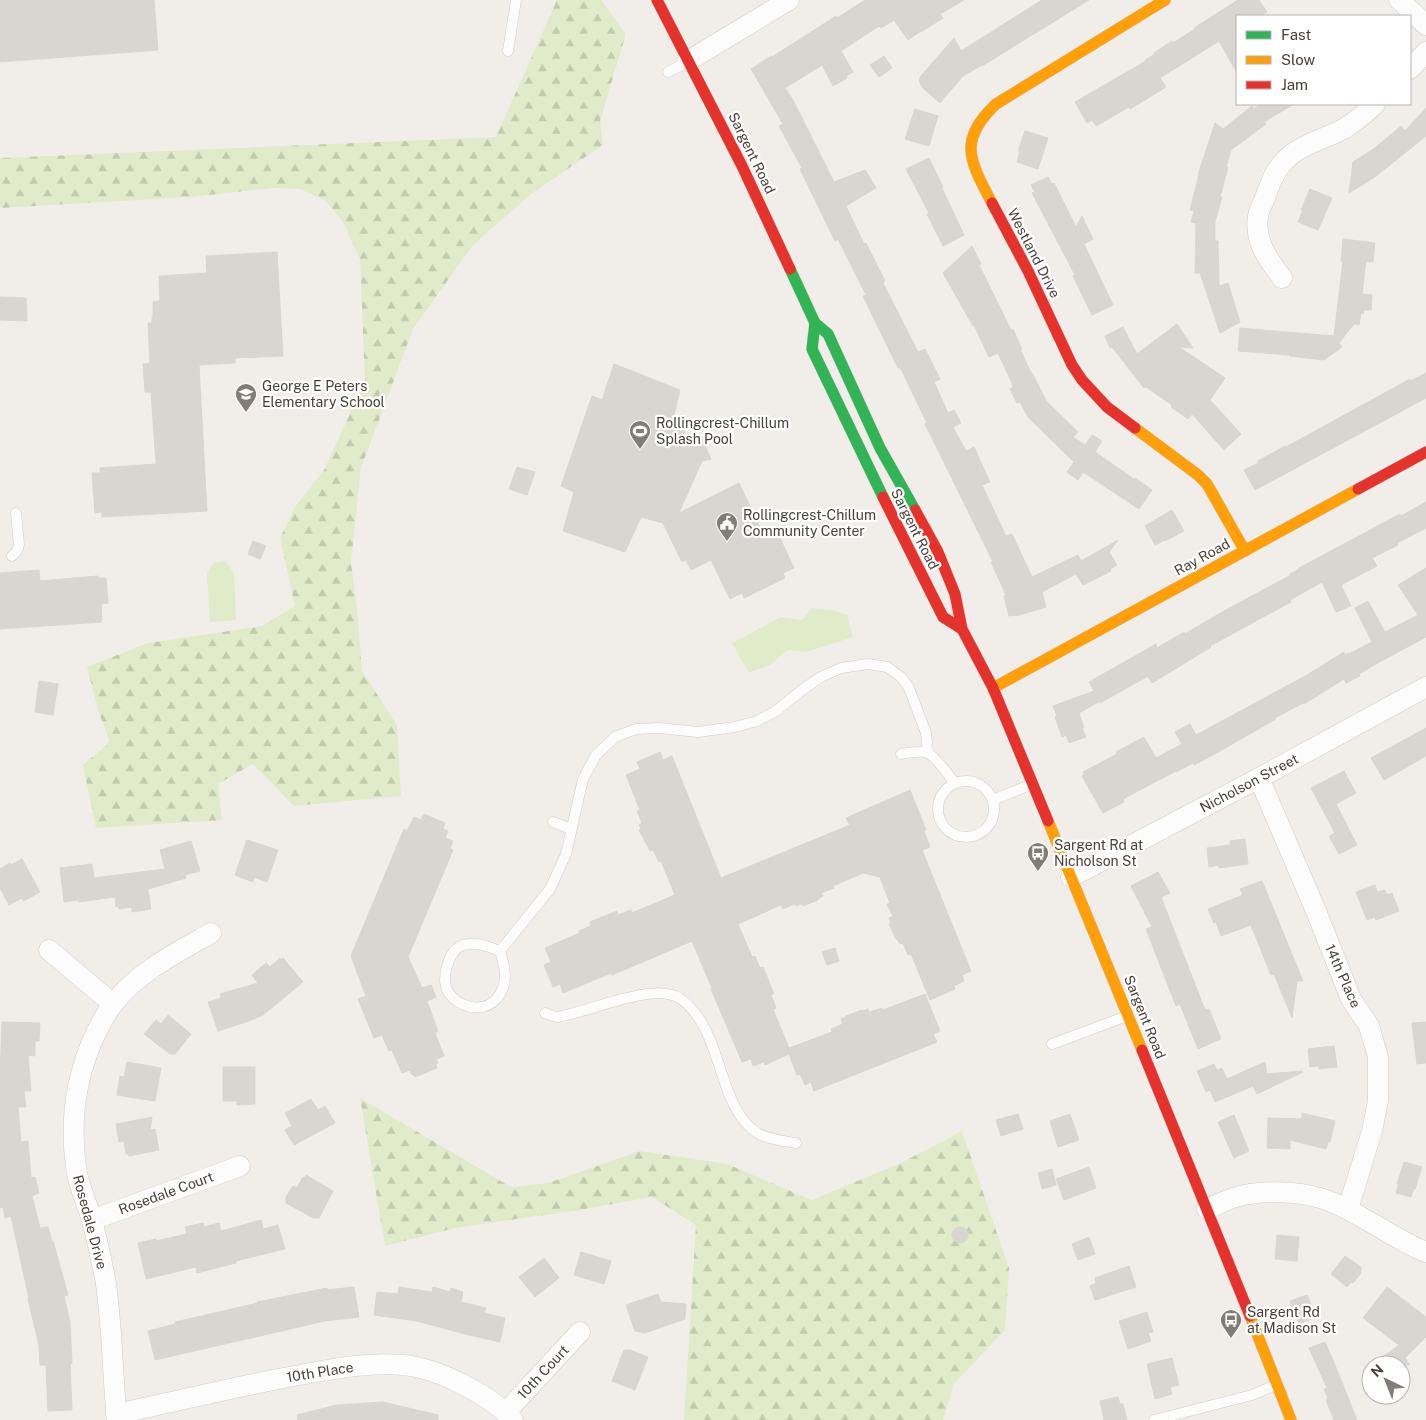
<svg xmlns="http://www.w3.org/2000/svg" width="1426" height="1420" viewBox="0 0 1426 1420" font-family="'Public Sans',sans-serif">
  <defs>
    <pattern id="forest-firs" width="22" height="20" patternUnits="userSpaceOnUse" patternTransform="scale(1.25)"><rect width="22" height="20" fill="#e1ebca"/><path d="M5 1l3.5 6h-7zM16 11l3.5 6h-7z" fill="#c2cbae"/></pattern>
  </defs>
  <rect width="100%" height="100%" fill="#f1eeea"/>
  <g fill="url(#forest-firs)">
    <polygon points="557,0 601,0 626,34 600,121 603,145 531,194 473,245 413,329 361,468 351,562 358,617 362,671 397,725 401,796 294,806 253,764 218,784 222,820 96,828 83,765 110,742 98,710 87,667 148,643 262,626 295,606 280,538 295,507 324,470 365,381 360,259 343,222 325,200 300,189 273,188 191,197 0,208 0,158 496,137"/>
    <polygon points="360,1098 511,1187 548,1183 640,1151 727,1164 812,1200 903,1162 962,1131 1009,1268 1005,1330 954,1384 943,1420 684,1420 696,1225 652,1197 573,1211 455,1228 385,1246"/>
  </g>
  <g fill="#e1ebca">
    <polygon points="225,561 234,573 236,620 210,622 207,574 213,563"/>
    <polygon points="812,608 832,610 847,615 853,637 806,652 787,650 770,665 749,673 732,643 781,617 802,620"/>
  </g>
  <g fill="#d9d5d1" stroke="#d9d5d0">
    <polygon points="0,0 154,0 158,50 0,62"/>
    <polygon points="865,0 964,0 940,14 943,18 921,32 921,31 908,40 894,20 881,28 879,26 841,51 853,72 846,76 847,78 833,86 822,65 785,88 793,100 834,182 865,170 876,188 846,206 864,244 866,243 885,281 883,283 918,352 925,349 940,379 934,382 948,413 954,410 961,423 953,427 966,451 974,447 990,482 982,485 1006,536 1012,534 1032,577 1078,555 1081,561 1118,540 1109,552 1117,565 1110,569 1111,571 1083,585 1076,574 1042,592 1046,607 1016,616 1016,615 1009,616 1004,596 1006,595 991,562 993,562 932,438 925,424 927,423 900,367 898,368 863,296 866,295 838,239 835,241 800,169 802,168 779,126 783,124 751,69 771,56 772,57 836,16 837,18"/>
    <polygon points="1042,0 1089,0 982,66 982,65 963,76 940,103 922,87 919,80 921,76 954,38 961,51"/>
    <polygon points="1238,0 1259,0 1267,12 1259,16 1237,16 1237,73 1219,41 1160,78 1166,87 1130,109 1129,107 1096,126 1092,120 1087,123 1075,102 1146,61 1145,60 1155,54 1154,53 1172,41 1173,43 1195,29 1194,28"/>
    <polygon points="884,56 892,68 879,77 870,65"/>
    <polygon points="1260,104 1294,104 1264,122 1266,124 1231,150 1226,167 1228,167 1220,197 1222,197 1215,222 1215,241 1218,241 1219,286 1228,283 1240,322 1220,333 1200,273 1195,273 1196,223 1191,222 1194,211 1190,210 1199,175 1198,175 1215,123 1223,129 1252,106 1254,109"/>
    <polygon points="1426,108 1426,136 1375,177 1349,193 1353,162 1375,148 1401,126 1405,131"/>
    <polygon points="915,109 938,116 929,146 905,139"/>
    <polygon points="1025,131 1048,138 1038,169 1017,162 1020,151 1018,151"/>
    <polygon points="929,158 943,187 942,188 964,235 943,246 927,214 929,213 906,169"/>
    <polygon points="1048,177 1052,184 1054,183 1076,227 1082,216 1093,239 1084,244 1113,305 1092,315 1073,276 1075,275 1032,193 1035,192 1031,185"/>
    <polygon points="1310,189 1332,198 1318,230 1298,222 1303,210 1301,210"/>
    <polygon points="1343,239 1375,243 1373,262 1366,261 1362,294 1372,295 1371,310 1364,310 1363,314 1361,313 1359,325 1354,324 1339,343 1342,347 1324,360 1289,356 1290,355 1238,351 1240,328 1334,336 1343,261 1341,261"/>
    <polygon points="972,246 981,264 979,265 984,275 1011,330 1013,329 1022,349 1020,349 1031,373 1032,373 1047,402 1078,432 1073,437 1085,445 1092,435 1102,441 1095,452 1134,479 1135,478 1152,490 1139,509 1083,472 1078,480 1067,472 1074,462 1028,417 1020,402 1017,403 1010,389 1013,387 1012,383 998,353 989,357 974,325 973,326 943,273"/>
    <polygon points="277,252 283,356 235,358 235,363 199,365 207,511 102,517 102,512 95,513 92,473 100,473 100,468 156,464 151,392 145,392 143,364 150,363 148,323 152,323 152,317 153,317 153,302 160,301 159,276 207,273 206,256"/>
    <polygon points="0,297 26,298 27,321 0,320"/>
    <polygon points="1177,324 1193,348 1179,347 1225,378 1210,400 1241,434 1224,450 1192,414 1188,419 1171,407 1172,405 1146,387 1144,388 1112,347 1110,348 1105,336 1123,327 1137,354"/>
    <polygon points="614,364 680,390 671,428 685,432 684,444 702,438 711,459 702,461 679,513 739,483 764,536 776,530 794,568 783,573 785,578 744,598 742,593 730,599 711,560 691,570 686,560 682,562 663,523 641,517 625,552 563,531 574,492 561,486 592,396 602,400"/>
    <polygon points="1426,373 1426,398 1255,490 1244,470 1258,463 1258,461 1285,446 1286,447 1410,379 1411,381"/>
    <polygon points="517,467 535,472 527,495 509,489"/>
    <polygon points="1426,502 1426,528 1397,543 1398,545 1372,558 1377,566 1341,585 1351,606 1336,612 1322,582 1290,600 1291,602 1210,646 1211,647 1152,683 1148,676 1100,703 1100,701 1079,713 1084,728 1082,728 1086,737 1069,743 1066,735 1062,737 1055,717 1057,716 1053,706 1094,691 1089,682 1156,644 1157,648 1184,632 1185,634 1222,612 1291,575 1290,574 1299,569 1299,568 1400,514 1401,516"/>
    <polygon points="1172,510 1184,531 1165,541 1165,540 1155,545 1145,526"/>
    <polygon points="253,541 266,546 260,559 248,554"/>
    <polygon points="1426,568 1426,637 1376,664 1359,674 1360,676 1346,683 1344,679 1304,704 1303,703 1275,718 1276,719 1220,751 1194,765 1193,763 1176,772 1176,771 1123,799 1124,802 1103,813 1082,776 1084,774 1083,772 1117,754 1116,752 1144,737 1156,758 1182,744 1175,732 1190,724 1196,735 1307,675 1344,652 1345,655 1348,653 1349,654 1372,642 1355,608 1368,601 1385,632 1418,615 1398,585"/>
    <polygon points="39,570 40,581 98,576 99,578 106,578 108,603 101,604 102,622 0,629 0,573"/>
    <polygon points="39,681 58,684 53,715 35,712"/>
    <polygon points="1426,728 1426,756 1384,780 1371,758"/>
    <polygon points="660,752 663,760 672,756 721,878 850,825 846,818 910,790 926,830 924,831 930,847 922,850 971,971 962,975 964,981 954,986 955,989 930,1000 911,954 908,955 903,943 900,944 897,939 896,939 889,924 891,923 889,918 893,916 887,904 890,903 880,877 863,873 833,886 834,888 821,893 823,896 818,899 818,900 803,906 802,904 796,906 795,904 783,909 781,905 738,924 752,957 755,956 760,968 763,967 774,994 771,995 776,1008 773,1009 789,1048 832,1032 831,1029 843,1024 841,1019 846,1017 846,1016 862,1010 863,1011 868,1009 869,1012 882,1008 883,1010 925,994 940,1031 933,1034 937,1042 814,1091 811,1082 805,1085 800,1074 797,1075 789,1054 765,1065 764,1062 753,1066 751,1059 742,1062 711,989 712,988 692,941 612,975 611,973 563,993 560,984 553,987 544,965 551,962 545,948 580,933 579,931 591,926 590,922 617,911 618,915 631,910 632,913 675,895 661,861 659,862 653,850 650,851 639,830 641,829 639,825 642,823 637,811 640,810 626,775 640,769 637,762"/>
    <polygon points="1344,771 1356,793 1336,804 1357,845 1339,854 1329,836 1335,833 1311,788"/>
    <polygon points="424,814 445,823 443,829 448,831 445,838 453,841 450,848 453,850 408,957 422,988 431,985 436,997 427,1001 438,1031 435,1033 444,1056 436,1059 438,1063 436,1064 437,1068 415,1077 413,1074 412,1075 410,1070 402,1073 392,1050 389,1051 382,1035 374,1038 358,999 366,996 351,956 404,829 407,831 414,817 421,820"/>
    <polygon points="1245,839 1248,864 1219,868 1219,865 1209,867 1207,848 1230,845 1230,841"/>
    <polygon points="247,840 278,850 267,882 254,877 253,882 235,875"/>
    <polygon points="191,841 200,871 185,875 186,878 148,889 151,909 132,912 132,907 119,909 118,906 116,907 115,897 79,902 79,900 64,902 60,868 92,864 94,878 165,869 160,850"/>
    <polygon points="22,859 40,892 24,901 22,898 9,905 0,888 0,869 10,863 11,865"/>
    <polygon points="1158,872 1170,893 1161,897 1205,1010 1209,1009 1221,1039 1198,1049 1180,1004 1176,1006 1146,929 1152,927 1131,886"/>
    <polygon points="1262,881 1303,981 1297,981 1292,1018 1274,974 1271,975 1251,925 1221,936 1216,922 1214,923 1208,909 1243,895 1240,889"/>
    <polygon points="1375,885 1377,892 1385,890 1387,895 1392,893 1399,911 1376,920 1375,917 1367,920 1356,892"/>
    <polygon points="835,948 839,961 827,965 822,952"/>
    <polygon points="280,958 281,960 283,958 303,982 263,1015 249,1021 218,1031 208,1002 221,998 220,994 258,983 252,975 266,963 270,967"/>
    <polygon points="168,1015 191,1034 175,1054 170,1054 144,1034 156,1020 161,1024"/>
    <polygon points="2,1022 40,1023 39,1041 35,1041 35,1056 28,1055 31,1091 24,1091 26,1107 18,1107 21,1142 28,1141 31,1178 35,1177 39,1193 32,1196 40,1228 48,1227 52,1242 53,1241 68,1295 64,1296 70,1322 72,1363 70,1364 72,1410 48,1411 46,1365 40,1365 39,1345 28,1299 29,1299 11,1216 5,1218 3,1207 0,1208 0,1075"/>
    <polygon points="1426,1022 1426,1063 1417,1064 1412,1023"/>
    <polygon points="1334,1046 1337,1067 1319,1069 1319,1066 1310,1067 1308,1049"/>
    <polygon points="127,1062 161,1068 155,1101 117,1095 120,1076 124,1077"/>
    <polygon points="1265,1062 1267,1074 1302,1071 1303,1072 1257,1094 1253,1086 1215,1102 1210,1090 1206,1092 1197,1071 1214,1064 1217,1070 1222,1068 1227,1079"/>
    <polygon points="223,1067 255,1067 255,1104 237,1105 237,1101 223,1101"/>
    <polygon points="311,1099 318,1110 325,1106 335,1123 294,1145 285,1130 292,1126 285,1113"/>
    <polygon points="1302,1113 1335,1121 1330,1142 1328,1142 1326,1149 1290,1140 1290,1149 1267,1148 1268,1118 1302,1119"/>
    <polygon points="1018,1114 1023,1129 1001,1136 996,1120"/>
    <polygon points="1070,1114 1079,1140 1058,1147 1050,1121"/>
    <polygon points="1234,1115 1249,1151 1234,1158 1218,1122"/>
    <polygon points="152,1117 150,1130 155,1129 159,1150 129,1156 128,1154 126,1154 124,1141 119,1142 116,1124"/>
    <polygon points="1404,1162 1422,1167 1415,1189 1414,1188 1411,1197 1396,1193 1399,1184 1397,1184"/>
    <polygon points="1089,1167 1096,1188 1064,1200 1056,1179"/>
    <polygon points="1052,1169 1056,1185 1042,1189 1038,1173"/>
    <polygon points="306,1175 333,1191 319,1218 313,1218 286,1203 286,1197 293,1186 297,1188 303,1177 305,1178"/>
    <polygon points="261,1220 263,1229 278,1225 285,1249 236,1261 236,1263 197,1273 196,1267 146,1279 138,1243 156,1239 156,1241 187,1234 185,1227 203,1223 204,1227 219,1223 221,1231"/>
    <circle cx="960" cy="1235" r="8"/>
    <polygon points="1277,1235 1299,1237 1297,1261 1275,1259"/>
    <polygon points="1089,1237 1095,1254 1078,1260 1072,1244"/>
    <polygon points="581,1252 611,1261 604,1284 574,1275"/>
    <polygon points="1345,1256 1361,1267 1361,1273 1353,1283 1351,1282 1347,1287 1331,1274"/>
    <polygon points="544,1258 559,1278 535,1297 519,1277"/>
    <polygon points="1129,1266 1136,1287 1095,1300 1090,1286 1096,1283 1095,1278"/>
    <polygon points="354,1287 359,1317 325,1321 155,1360 148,1331 175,1324 175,1322 258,1303 257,1302 327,1288 327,1290"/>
    <polygon points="399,1287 432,1292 433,1287 450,1292 451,1288 463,1292 461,1302 486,1308 484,1313 505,1318 500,1342 465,1334 417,1321 374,1315 377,1292 398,1294"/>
    <polygon points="1387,1287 1426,1317 1426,1337 1405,1358 1410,1365 1372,1365 1399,1345 1363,1318"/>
    <polygon points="658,1294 661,1302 686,1304 685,1319 645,1333 635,1331 626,1305"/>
    <polygon points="1307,1295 1316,1317 1299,1324 1290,1301"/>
    <polygon points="1147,1312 1153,1332 1148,1333 1151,1341 1128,1349 1119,1321"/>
    <polygon points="1325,1342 1335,1365 1357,1420 1334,1420 1326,1400 1328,1399 1324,1389 1327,1388 1309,1348"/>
    <polygon points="624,1350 630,1350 648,1357 635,1390 612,1381"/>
    <polygon points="1172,1358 1179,1385 1170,1387 1172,1394 1155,1399 1147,1364"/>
    <polygon points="1118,1397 1120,1404 1123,1404 1127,1420 1104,1420 1100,1401"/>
    <polygon points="383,1402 438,1415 438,1420 298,1420 297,1415 337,1405"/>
  </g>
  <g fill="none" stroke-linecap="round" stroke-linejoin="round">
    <g stroke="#cfccc7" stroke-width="11">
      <g id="lane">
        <polyline points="508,51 516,0"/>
        <polyline points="668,72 687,62"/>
        <polyline points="12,556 17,551 19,545 16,513"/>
        <path d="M901,754C909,753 920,750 928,753C937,758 948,775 955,783"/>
        <circle cx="966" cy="809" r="28"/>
        <polyline points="993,800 1032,784"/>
        <polyline points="553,822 571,829"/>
        <path d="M500,951C505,967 509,985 497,998C486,1012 465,1009 453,998C452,996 449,994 448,992C441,979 448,950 463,945C475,941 489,947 500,951L550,889L566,854L583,779L596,755L615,737L636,729L659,728L698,732L735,727L757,721L776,711L802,690L821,677L841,668L868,664L887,667L901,677L909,688L926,733L928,753"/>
        <path d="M545,1013C548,1014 552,1016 556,1017C560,1017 566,1015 570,1014C598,1008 657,982 681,999C725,1031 716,1109 759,1134C771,1140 783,1141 796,1143"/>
        <polyline points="1052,1044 1127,1016"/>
        <polyline points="1154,1420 1252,1395 1276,1385"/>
      </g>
    </g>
    <g stroke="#cfccc7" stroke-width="21">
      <g id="street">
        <polyline points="1399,0 1426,25"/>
        <polyline points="688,61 789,0"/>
        <polyline points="1410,69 1426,52"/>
        <path d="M1282,278C1268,259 1254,241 1258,216C1259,210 1263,203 1265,198C1269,187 1272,176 1280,166C1297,144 1322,141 1345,128C1356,121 1366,113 1375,104"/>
        <polyline points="1259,778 1316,911 1351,999 1369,1026 1378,1057 1378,1101 1372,1131 1348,1209"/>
        <polyline points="1071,877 1259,778 1426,687"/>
        <polyline points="49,950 113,1004"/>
        <path d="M1207,1209C1217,1205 1226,1200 1236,1197C1259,1190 1297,1191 1320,1198C1337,1203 1353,1212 1368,1221C1385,1230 1409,1246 1426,1252"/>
        <polyline points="92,1220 240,1166"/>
        <polyline points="506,1412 580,1332"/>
        <path d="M116,1414C179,1401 242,1385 305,1374C338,1368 370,1362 403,1365C438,1368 490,1395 513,1420"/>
        <path d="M117,1420C114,1391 113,1362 111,1333C109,1313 108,1292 104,1273C100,1255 97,1238 92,1221C87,1202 78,1186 76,1167C70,1124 75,1083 91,1044C97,1030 104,1016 113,1004C138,972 176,953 211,933"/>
      </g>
    </g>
    <g stroke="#d1cbc1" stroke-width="12">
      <g id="fast">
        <polyline points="790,269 815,323 828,334 880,448 915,510"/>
        <polyline points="815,323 812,349 883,497"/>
      </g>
    </g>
    <g stroke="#d1cbc1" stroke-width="12">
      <g id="slow">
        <path d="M992,203C970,161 957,141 996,104L1165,0"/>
        <polyline points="1135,428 1198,475 1207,484 1245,551"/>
        <polyline points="993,688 1358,489"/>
        <polyline points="1048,821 1142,1050"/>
        <polyline points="1250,1316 1291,1420"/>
      </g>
    </g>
    <g stroke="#d1cbc1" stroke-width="12">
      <g id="jam">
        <polyline points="657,0 742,166 790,269"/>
        <polyline points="992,203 1028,271 1072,365 1082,380 1107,407 1135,428"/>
        <polyline points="1358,489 1426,452"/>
        <polyline points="883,497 943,617 962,629"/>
        <polyline points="915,510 938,552 955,594 962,629 993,688 1048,821"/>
        <polyline points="1142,1050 1250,1316"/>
      </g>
    </g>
    <use href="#lane" stroke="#fdfcfc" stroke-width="10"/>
    <use href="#street" stroke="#fdfcfc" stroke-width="20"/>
    <use href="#fast" stroke="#30b455" stroke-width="11"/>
    <use href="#slow" stroke="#ff9f0a" stroke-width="11"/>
    <use href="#jam" stroke="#e5322d" stroke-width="11"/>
  </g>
  <defs>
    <g id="school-pin" transform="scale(1.125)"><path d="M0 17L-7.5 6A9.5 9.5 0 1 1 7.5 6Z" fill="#827c75" stroke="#fff"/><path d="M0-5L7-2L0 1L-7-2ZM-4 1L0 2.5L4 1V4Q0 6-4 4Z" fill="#fff"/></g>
    <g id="stadium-pin" transform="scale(1.125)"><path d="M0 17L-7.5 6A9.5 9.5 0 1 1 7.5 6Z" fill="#827c75" stroke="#fff"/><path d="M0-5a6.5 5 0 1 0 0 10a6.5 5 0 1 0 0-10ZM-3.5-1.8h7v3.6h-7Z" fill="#fff"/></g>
    <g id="civic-pin" transform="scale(1.125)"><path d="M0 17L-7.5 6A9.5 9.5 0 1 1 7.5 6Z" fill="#827c75" stroke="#fff"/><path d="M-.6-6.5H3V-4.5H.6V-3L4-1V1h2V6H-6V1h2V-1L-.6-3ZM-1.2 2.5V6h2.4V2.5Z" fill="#fff"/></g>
    <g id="bus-pin" transform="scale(1.125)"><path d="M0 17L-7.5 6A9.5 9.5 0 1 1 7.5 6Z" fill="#827c75" stroke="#fff"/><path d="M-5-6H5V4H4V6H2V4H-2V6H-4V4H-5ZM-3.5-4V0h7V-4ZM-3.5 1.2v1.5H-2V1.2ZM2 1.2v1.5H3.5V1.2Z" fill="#fff"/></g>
  </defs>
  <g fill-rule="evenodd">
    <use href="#school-pin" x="246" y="394"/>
    <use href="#stadium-pin" x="640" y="431"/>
    <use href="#civic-pin" x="727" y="523"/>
    <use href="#bus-pin" x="1038" y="853"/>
    <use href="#bus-pin" x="1231" y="1320"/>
  </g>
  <g text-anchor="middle" stroke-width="4.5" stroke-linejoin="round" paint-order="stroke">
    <g font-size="14" fill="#473f36" stroke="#fff">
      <text transform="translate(752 153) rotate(64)" y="5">Sargent Road</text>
      <text transform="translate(1034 253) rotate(63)" y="5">Westland Drive</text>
      <text transform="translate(915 529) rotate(63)" y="5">Sargent Road</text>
      <text transform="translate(1202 557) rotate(-29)" y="5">Ray Road</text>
      <text transform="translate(1249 783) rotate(-28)" y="5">Nicholson Street</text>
      <text transform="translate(1343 976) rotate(66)" y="5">14th Place</text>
      <text transform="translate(1145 1017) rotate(68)" y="5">Sargent Road</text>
      <text transform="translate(166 1193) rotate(-20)" y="5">Rosedale Court</text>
      <text transform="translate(90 1222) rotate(75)" y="5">Rosedale Drive</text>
      <text transform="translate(320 1372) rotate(-9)" y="5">10th Place</text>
      <text transform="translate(543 1372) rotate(-47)" y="5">10th Court</text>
    </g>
    <g font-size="14" fill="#473f36" stroke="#fff" text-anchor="start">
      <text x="262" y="391">George E Peters<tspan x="262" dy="16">Elementary School</tspan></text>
      <text x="656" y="428">Rollingcrest-Chillum<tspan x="656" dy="16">Splash Pool</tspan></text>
      <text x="743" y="520">Rollingcrest-Chillum<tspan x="743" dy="16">Community Center</tspan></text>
      <text x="1054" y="850">Sargent Rd at<tspan x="1054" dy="16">Nicholson St</tspan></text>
      <text x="1247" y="1317">Sargent Rd<tspan x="1247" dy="16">at Madison St</tspan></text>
    </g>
  </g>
  <rect x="1236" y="15" width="175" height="90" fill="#ffffff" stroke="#b5b2af"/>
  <rect x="1246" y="31" width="25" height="8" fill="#30b455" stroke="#b5b2af"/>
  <text x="1281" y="40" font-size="15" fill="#473f36">Fast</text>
  <rect x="1246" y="56" width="25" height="8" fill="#ff9f0a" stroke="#b5b2af"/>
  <text x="1281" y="65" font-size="15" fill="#473f36">Slow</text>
  <rect x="1246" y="81" width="25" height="8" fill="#e5322d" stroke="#b5b2af"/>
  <text x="1281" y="90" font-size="15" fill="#473f36">Jam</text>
  <g transform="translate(1386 1380) rotate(317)"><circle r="24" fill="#ffffff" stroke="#b5b2af"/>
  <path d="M0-4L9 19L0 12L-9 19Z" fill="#827c75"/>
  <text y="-8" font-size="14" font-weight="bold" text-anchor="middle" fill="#473f36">N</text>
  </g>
</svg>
